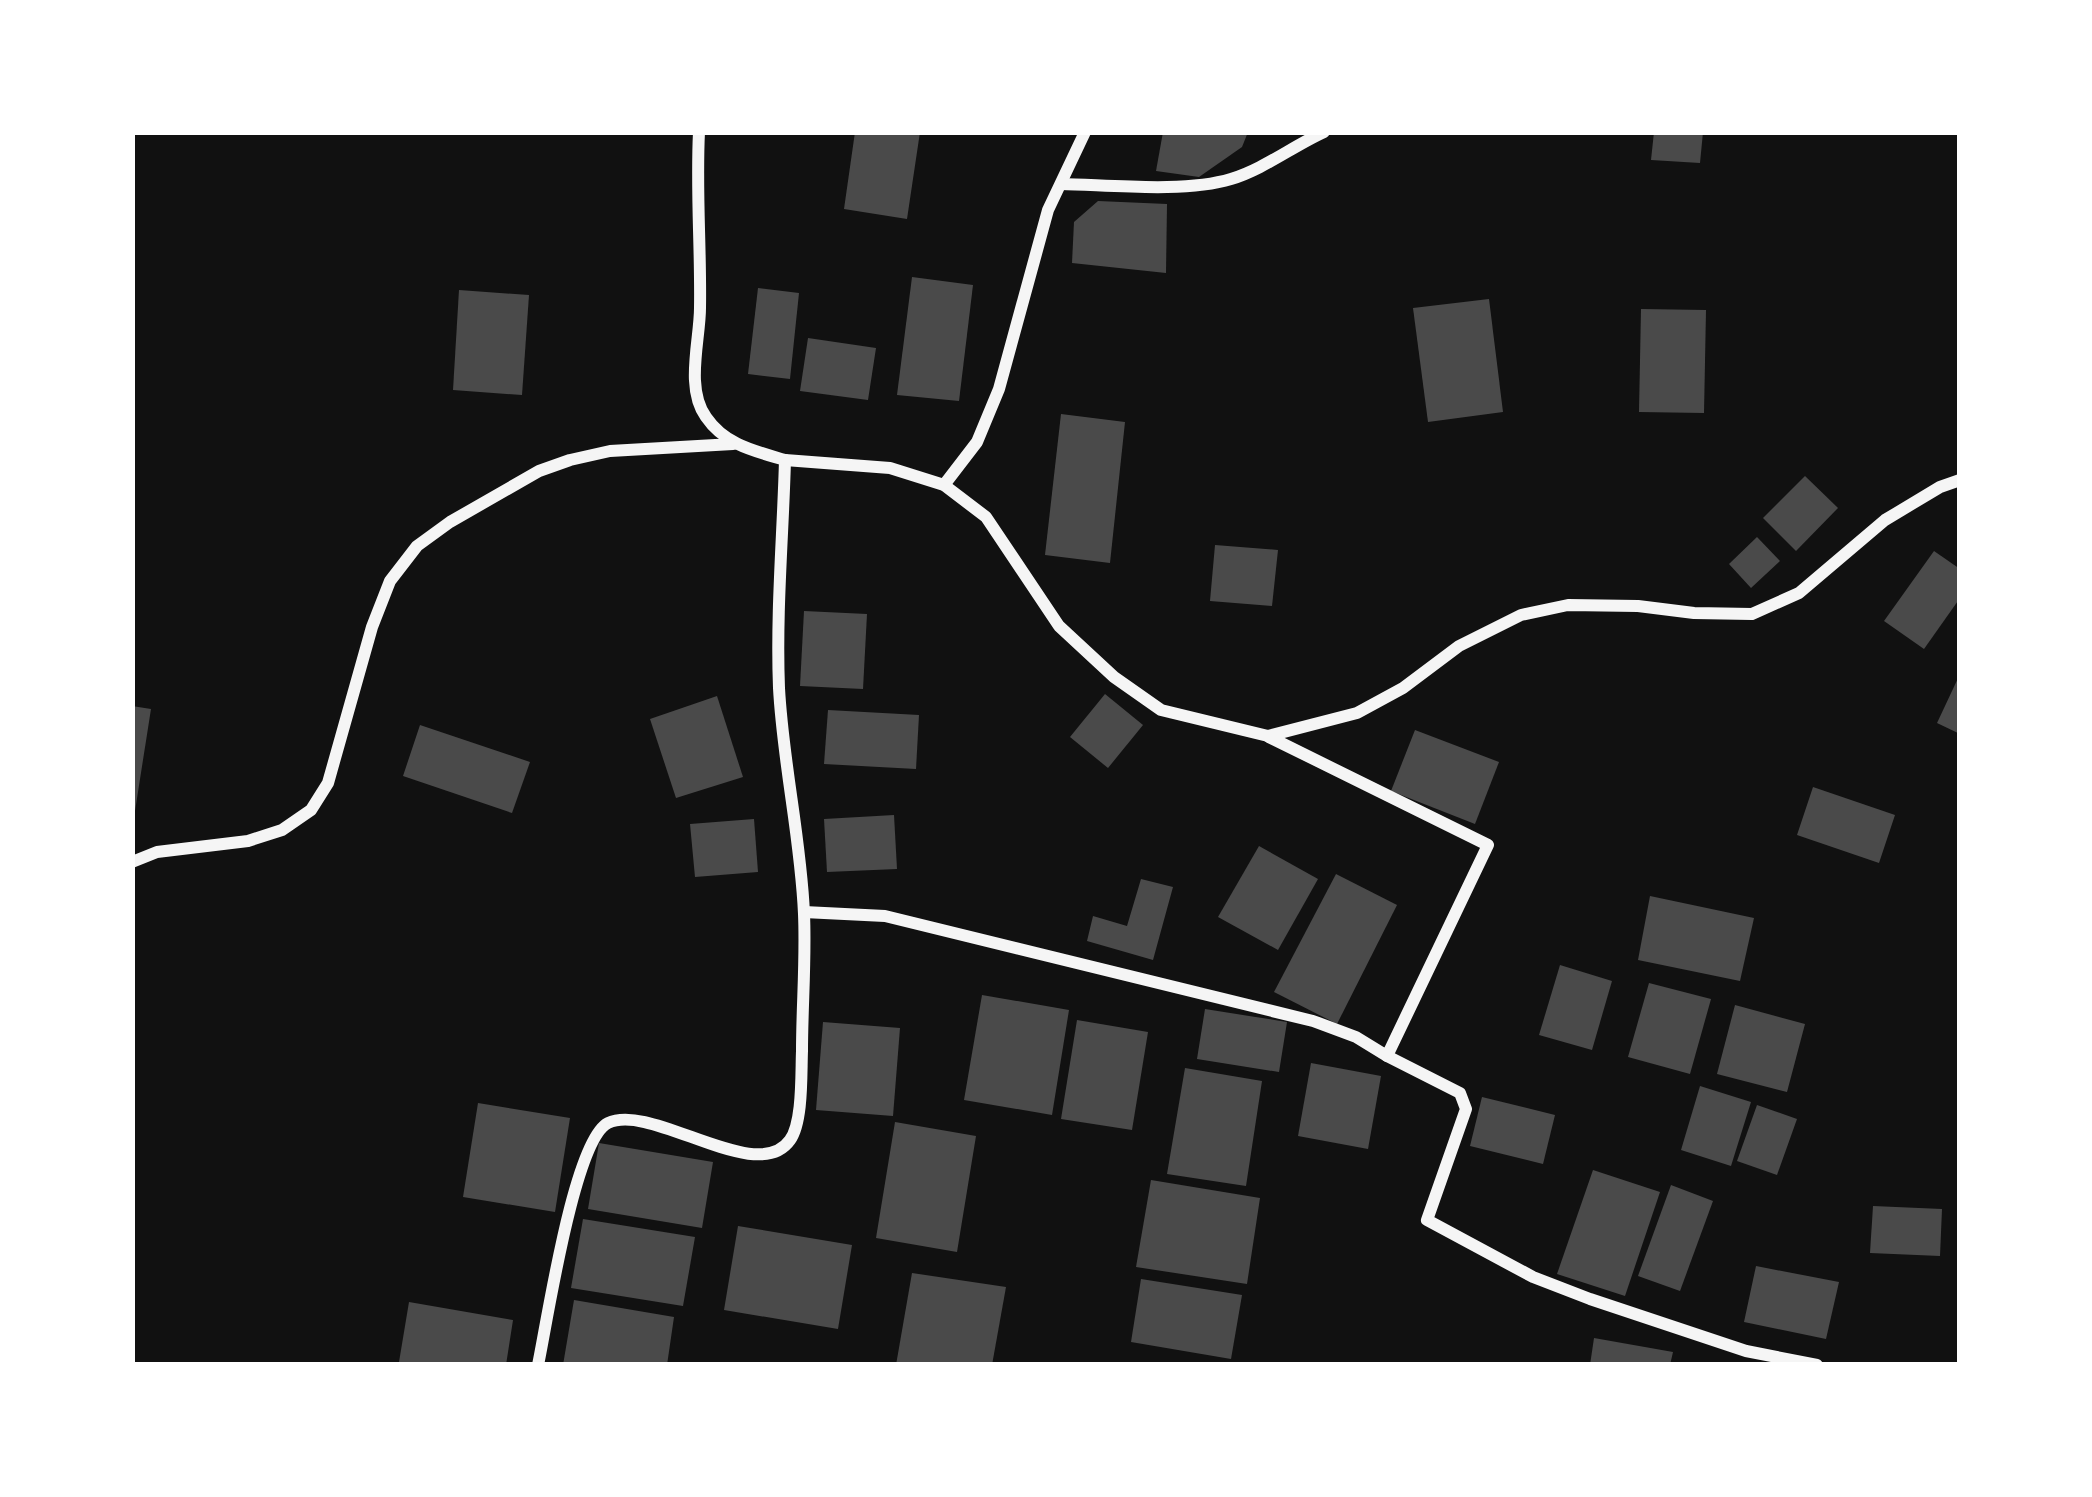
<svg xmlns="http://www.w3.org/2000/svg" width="2092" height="1497" viewBox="0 0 2092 1497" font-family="Signika,sans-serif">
  <rect width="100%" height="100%" fill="#111"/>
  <g fill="#4a4a4a">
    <polygon points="855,132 920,132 907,219 844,209"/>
    <polygon points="1163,132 1248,132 1242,147 1199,177 1156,171"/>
    <polygon points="1654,132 1703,132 1700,163 1651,160"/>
    <polygon points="1098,201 1167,204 1166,273 1072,263 1074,222"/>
    <polygon points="912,277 973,285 959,401 897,395"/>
    <polygon points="758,288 799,293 790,379 748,374"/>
    <polygon points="459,290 529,295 522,395 453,390"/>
    <polygon points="1489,299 1503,412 1428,422 1413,308"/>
    <polygon points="1641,309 1706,310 1704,413 1639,412"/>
    <polygon points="808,338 876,348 868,400 800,391"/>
    <polygon points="1061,414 1125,422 1110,563 1045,555"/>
    <polygon points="1805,476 1838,508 1796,551 1763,518"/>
    <polygon points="1757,537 1780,561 1751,588 1729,564"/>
    <polygon points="1215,545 1278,550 1272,606 1210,601"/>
    <polygon points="1934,551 1960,569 1960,598 1924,649 1884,621"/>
    <polygon points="804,611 867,614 863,689 800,686"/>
    <polygon points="1960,674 1960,734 1937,723"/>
    <polygon points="1105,694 1143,725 1108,768 1070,737"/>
    <polygon points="717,696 743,777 676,798 650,719"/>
    <polygon points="132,706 151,709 135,811 132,811"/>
    <polygon points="828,710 919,715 916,769 824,764"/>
    <polygon points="420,725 530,762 512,813 403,776"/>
    <polygon points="1415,730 1499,762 1475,824 1391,791"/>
    <polygon points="1813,787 1895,815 1879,863 1797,835"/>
    <polygon points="894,815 897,869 827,872 824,819"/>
    <polygon points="754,819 758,872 695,877 690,824"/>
    <polygon points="1259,846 1318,879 1278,950 1218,917"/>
    <polygon points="1336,874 1397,905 1337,1024 1274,992"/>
    <polygon points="1141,879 1173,887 1153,960 1087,941 1093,916 1127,926"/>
    <polygon points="1650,896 1754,918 1740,981 1638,960"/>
    <polygon points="1560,965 1612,981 1592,1050 1539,1035"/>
    <polygon points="1649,983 1711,999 1690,1074 1628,1057"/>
    <polygon points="982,995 1069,1010 1052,1115 964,1100"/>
    <polygon points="1735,1005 1805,1024 1787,1092 1717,1074"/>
    <polygon points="1205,1009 1287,1022 1279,1072 1197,1059"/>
    <polygon points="1077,1020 1148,1032 1132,1130 1061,1119"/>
    <polygon points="823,1022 900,1028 893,1116 816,1110"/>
    <polygon points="1311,1063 1381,1076 1368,1149 1298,1136"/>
    <polygon points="1185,1068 1262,1081 1246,1186 1167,1174"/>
    <polygon points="1700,1086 1751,1102 1731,1166 1681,1150"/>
    <polygon points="1482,1097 1555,1115 1543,1164 1470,1146"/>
    <polygon points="478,1103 570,1118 555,1212 463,1197"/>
    <polygon points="1757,1105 1797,1119 1777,1175 1737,1161"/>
    <polygon points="895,1122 976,1136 957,1252 876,1238"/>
    <polygon points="599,1143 713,1162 702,1228 588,1209"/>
    <polygon points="1593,1170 1660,1192 1625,1296 1557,1274"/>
    <polygon points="1151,1180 1260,1198 1247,1284 1136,1267"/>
    <polygon points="1671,1185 1713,1201 1680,1291 1638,1276"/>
    <polygon points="1873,1206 1942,1209 1940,1256 1870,1253"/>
    <polygon points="583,1219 695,1237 683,1306 571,1288"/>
    <polygon points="738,1226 852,1245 838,1329 724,1310"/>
    <polygon points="1756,1266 1839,1282 1826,1339 1744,1322"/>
    <polygon points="912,1273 1006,1287 992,1365 896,1365"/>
    <polygon points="1141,1279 1242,1295 1231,1359 1131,1342"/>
    <polygon points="574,1300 674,1317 667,1365 563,1365"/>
    <polygon points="409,1302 513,1320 506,1365 419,1365 399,1362"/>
    <polygon points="1594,1338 1673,1352 1670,1365 1590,1365"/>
  </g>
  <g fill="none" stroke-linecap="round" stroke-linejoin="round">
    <g stroke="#f5f5f5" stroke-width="12">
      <path d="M1061,184C1110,185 1185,193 1231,179C1264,169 1293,146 1324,132"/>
      <polyline points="785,460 890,468 944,485 986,517 1059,626 1114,677 1161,710 1268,736 1357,713 1403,688 1459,646 1521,615 1568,605 1638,606 1694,613 1752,614 1799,593 1885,520 1940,487 1960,480"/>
      <polyline points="944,485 977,442 999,389 1048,210 1085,132"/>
      <polyline points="132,862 157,852 248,841 282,830 311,810 328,783 372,627 390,581 417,546 450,522 539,471 570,460 610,451 733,444"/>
      <polyline points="804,912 885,916 1313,1021 1356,1037 1387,1056 1488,845 1269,737"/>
      <polyline points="1387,1056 1460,1093 1466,1109 1427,1220 1533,1277 1590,1299 1746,1351 1817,1365"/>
      <path d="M538,1365C547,1323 574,1140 608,1123C652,1102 757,1187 790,1140C803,1122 801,1074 802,1051C802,1006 806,960 804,914C801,839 783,764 779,688C776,612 783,535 785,460C755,451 725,445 706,417C685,388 700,340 700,308C701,249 696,191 699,132"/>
    </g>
  </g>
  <rect width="2092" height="1497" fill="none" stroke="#ffffff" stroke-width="270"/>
</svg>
